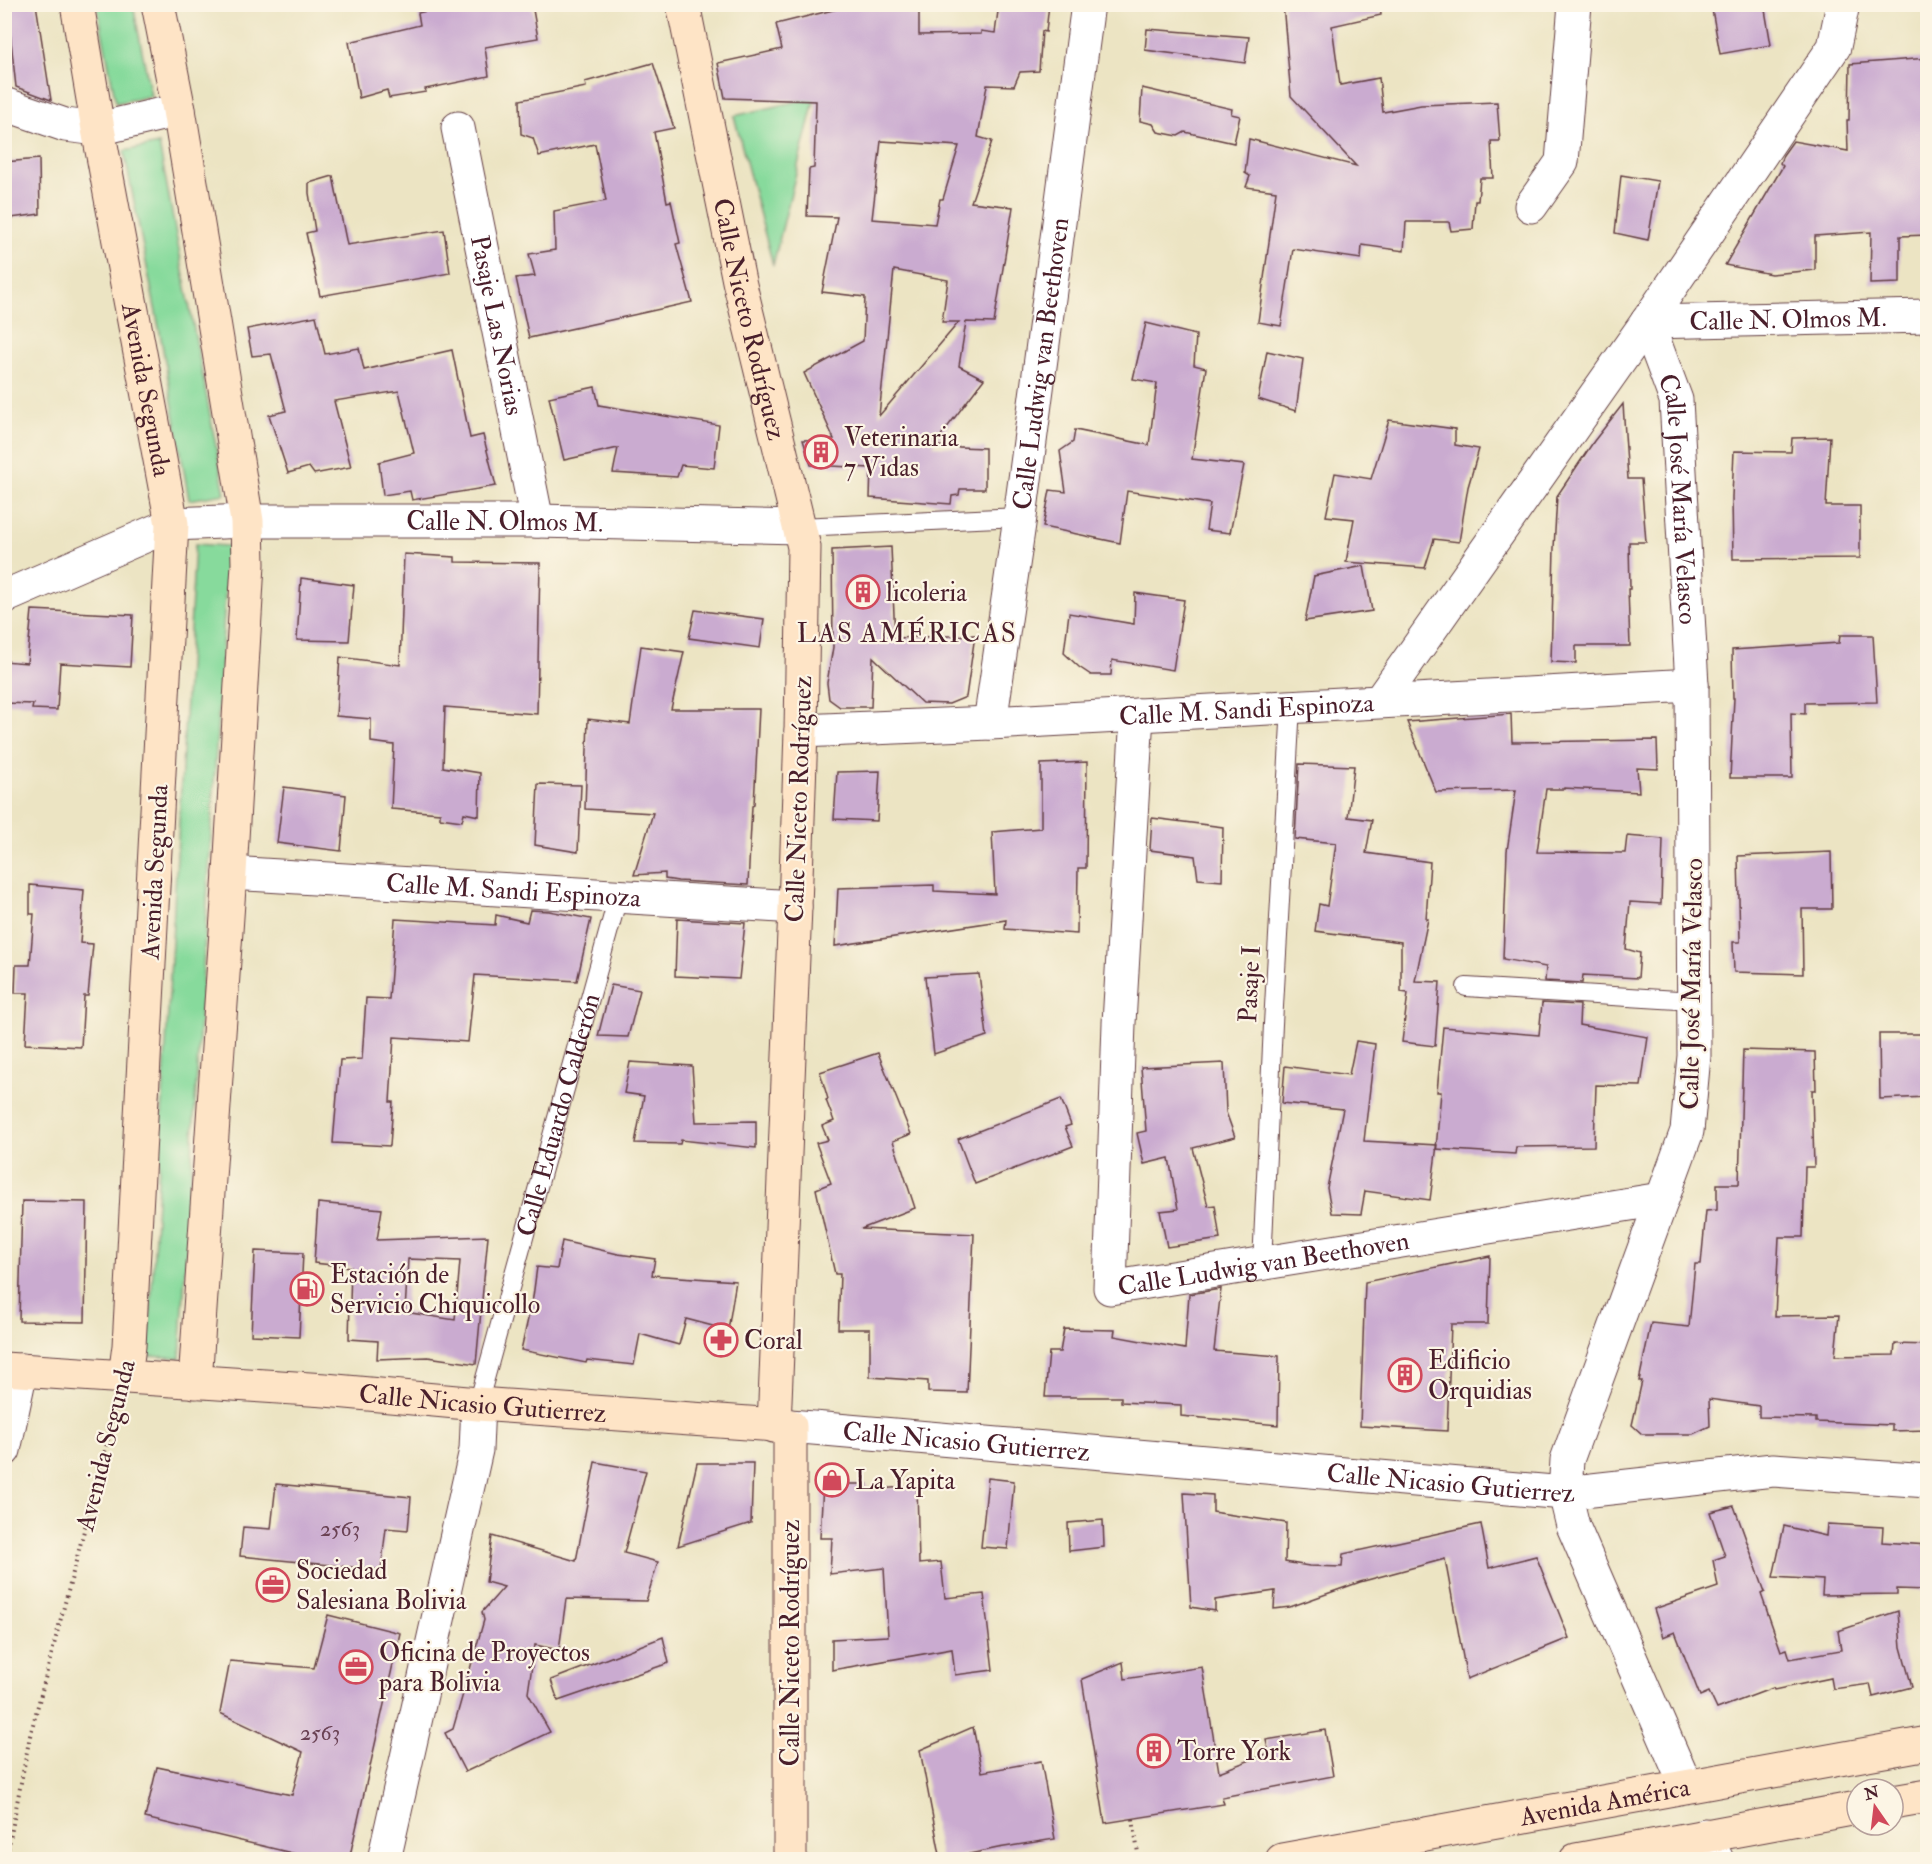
<svg xmlns="http://www.w3.org/2000/svg" width="1932" height="1864" viewBox="0 0 1932 1864" font-family="'IM FELL Double Pica',serif">
  <rect width="100%" height="100%" fill="#fcf5e5"/>
  <filter id="ink" filterUnits="userSpaceOnUse"><feTurbulence type="fractalNoise" baseFrequency=".0167" numOctaves="2"/><feDisplacementMap in="SourceGraphic" scale="12" xChannelSelector="R" yChannelSelector="G"/><feConvolveMatrix kernelMatrix="1 2 1 2 8 2 1 2 1" color-interpolation-filters="sRGB"/></filter>
  <filter id="wash" filterUnits="userSpaceOnUse"><feTurbulence type="fractalNoise" baseFrequency=".008" numOctaves="4" result="noise"/><feDisplacementMap in="SourceGraphic" scale="24" xChannelSelector="R" yChannelSelector="G"/><feGaussianBlur stdDeviation="1.35" result="paint"/><feColorMatrix in="noise" values="0 0 0 0 0 0 0 0 0 0 0 0 0 0 0 0 0 1.4 0 .05"/><feComposite in="paint" operator="in"/></filter>
  <g filter="url(#wash)">
    <rect width="100%" height="100%" fill="#ece4c3"/>
    <g fill="#87da9c" stroke="#687c64" stroke-width="1.5">
      <polygon points="97,5 133,5 151,96 116,103"/>
      <polygon points="815,97 773,265 734,116"/>
      <polygon points="159,144 225,494 189,500 161,338 124,151"/>
      <polygon points="195,544 228,546 180,1358 148,1356"/>
    </g>
    <g id="blocks">
      <g fill="#caabd0" fill-rule="evenodd">
        <polygon points="7,4 36,4 51,100 16,87"/>
        <polygon points="454,4 532,4 538,38 485,47 489,76 425,89 426,92 389,98 387,90 359,98 349,42 420,25 418,13"/>
        <path d="M846,4H919V35L981,34V31L995,33L999,4H1049L1046,32L1042,31L1039,71L1020,72L1014,86L987,85L978,137L992,141L971,202L1013,207L994,323L966,322L959,366L984,379L933,446L985,448V489H960L959,495L952,496L951,504L870,498L871,468L811,465L803,440L834,439L804,373L863,341L865,297L822,292L837,217L807,216L809,169L814,168L816,101L725,98L718,63L782,49L776,24L845,7ZM881,141L959,146L943,199H940L935,224L872,219ZM894,270L948,280L942,322H959L879,416Z"/>
        <polygon points="1283,4 1380,4 1381,15 1332,26 1340,85 1379,78 1383,112 1421,105 1497,102 1500,141 1491,141 1493,178 1480,178 1478,201 1475,201 1473,229 1451,231 1449,222 1406,222 1404,251 1362,245 1361,259 1293,249 1281,326 1258,322 1276,191 1246,187 1250,176 1245,173 1249,139 1356,166 1291,96"/>
        <polygon points="1711,4 1764,4 1771,45 1720,54"/>
        <polygon points="1147,29 1249,37 1245,63 1145,50"/>
        <polygon points="1928,58 1928,235 1900,236 1900,283 1870,284 1871,232 1815,236 1815,270 1771,274 1725,265 1783,166 1780,163 1783,155 1793,141 1848,151 1847,120 1849,120 1850,64"/>
        <polygon points="653,63 674,128 654,132 667,202 671,201 680,243 676,244 692,302 529,338 516,278 535,276 529,254 555,250 554,211 606,201 595,144 539,156 533,138 521,134 520,100 586,87 585,82"/>
        <polygon points="1142,88 1232,109 1231,114 1240,116 1234,143 1185,132 1178,136 1158,132 1153,124 1140,121"/>
        <polygon points="39,159 40,214 4,219 4,162"/>
        <polygon points="1621,175 1658,181 1648,240 1615,233"/>
        <polygon points="333,176 347,245 444,230 450,273 320,296 306,233 315,231 309,193 309,183"/>
        <polygon points="316,316 325,354 359,348 364,370 452,350 470,438 483,435 496,486 412,500 410,491 383,495 379,462 414,453 399,391 334,401 351,467 314,474 309,467 288,473 269,415 286,411 271,354 252,356 247,329"/>
        <polygon points="1146,323 1196,335 1194,365 1206,368 1192,459 1244,465 1230,533 1206,530 1210,504 1127,491 1120,543 1043,527 1050,490 1066,492 1060,451 1073,442 1075,430 1149,445 1157,383 1133,379"/>
        <polygon points="1267,351 1303,359 1296,411 1258,399"/>
        <polygon points="595,387 599,405 719,425 714,468 681,465 677,477 613,473 618,448 564,460 549,397"/>
        <polygon points="1623,404 1628,479 1641,479 1646,542 1629,542 1630,589 1628,589 1630,646 1576,646 1576,663 1551,662 1554,548 1557,496 1594,441"/>
        <polygon points="1389,420 1455,429 1455,445 1479,449 1468,487 1459,542 1434,539 1425,568 1346,562 1354,519 1326,516 1335,473 1371,479"/>
        <polygon points="1830,437 1826,506 1860,506 1860,558 1733,559 1732,497 1734,451 1791,452 1792,438"/>
        <polygon points="891,547 895,638 975,635 966,697 949,704 922,703 873,657 871,707 840,707 829,699 827,683 833,647 832,550"/>
        <polygon points="404,554 455,557 455,562 540,563 537,714 445,707 443,767 480,773 479,816 464,813 462,821 440,818 440,813 391,809 394,745 371,742 371,719 336,716 340,657 400,665"/>
        <polygon points="1364,566 1372,611 1305,621 1314,576"/>
        <polygon points="301,578 354,585 349,641 297,640"/>
        <polygon points="1135,593 1184,600 1173,670 1112,660 1111,675 1091,675 1079,667 1064,653 1069,613 1134,624"/>
        <polygon points="32,610 133,615 130,667 60,663 57,710 32,709 33,704 4,703 4,661 27,663"/>
        <polygon points="695,610 764,619 760,648 689,638"/>
        <polygon points="1840,635 1873,635 1877,702 1805,703 1805,714 1791,713 1792,778 1730,778 1734,698 1733,698 1732,650 1839,643"/>
        <polygon points="641,646 684,652 671,709 759,709 754,805 752,806 748,885 678,881 665,879 665,873 634,875 653,813 585,809 588,719 630,724"/>
        <polygon points="1511,714 1512,742 1657,740 1658,769 1637,768 1639,792 1564,788 1564,789 1546,789 1537,852 1625,853 1627,836 1663,839 1661,904 1630,902 1626,949 1640,953 1638,978 1583,975 1582,983 1545,981 1546,967 1503,959 1507,851 1516,790 1436,792 1407,722"/>
        <polygon points="1087,762 1086,868 1078,868 1077,934 1005,929 1006,920 835,946 838,888 934,885 934,891 995,894 992,832 1041,828 1041,764"/>
        <polygon points="1299,764 1354,766 1348,817 1372,820 1366,853 1430,862 1426,919 1428,919 1415,981 1440,982 1435,1046 1402,1042 1408,993 1401,992 1401,942 1315,931 1319,904 1327,906 1336,843 1295,839"/>
        <polygon points="880,771 877,821 834,819 837,772"/>
        <polygon points="538,784 581,785 578,852 535,845"/>
        <polygon points="284,787 346,795 341,851 277,843"/>
        <polygon points="1152,818 1223,827 1222,881 1198,879 1195,856 1150,850"/>
        <polygon points="1831,852 1832,909 1802,909 1803,974 1734,972 1733,942 1740,942 1738,856"/>
        <polygon points="30,885 84,890 80,943 93,944 88,996 84,996 81,1047 25,1044 28,993 15,993 16,965 30,965 34,914 30,914"/>
        <polygon points="530,910 549,911 591,919 577,981 475,975 468,1042 394,1037 390,1102 393,1102 390,1146 333,1143 340,1060 362,1059 366,998 389,999 395,919 495,925 496,915 527,922"/>
        <polygon points="677,919 745,923 739,979 675,976"/>
        <polygon points="979,974 987,1036 934,1054 925,977"/>
        <polygon points="611,985 640,990 628,1037 598,1036"/>
        <polygon points="1542,1003 1580,1005 1579,1025 1648,1037 1641,1086 1596,1085 1594,1146 1516,1147 1515,1154 1436,1149 1441,1092 1437,1092 1443,1027 1539,1035"/>
        <polygon points="1879,1034 1928,1034 1927,1097 1880,1099"/>
        <polygon points="1356,1041 1375,1044 1364,1141 1437,1145 1430,1200 1365,1191 1361,1214 1332,1213 1327,1188 1343,1109 1282,1103 1285,1066 1349,1075"/>
        <polygon points="1743,1050 1815,1052 1816,1090 1812,1090 1814,1167 1805,1167 1803,1237 1779,1237 1775,1316 1839,1315 1835,1356 1894,1355 1895,1344 1928,1345 1928,1430 1892,1431 1892,1425 1816,1422 1816,1418 1759,1417 1759,1406 1709,1399 1710,1426 1693,1434 1642,1434 1632,1425 1642,1381 1639,1381 1651,1323 1689,1327 1695,1264 1701,1264 1706,1211 1717,1210 1717,1184 1739,1184"/>
        <polygon points="878,1053 911,1134 893,1141 915,1208 861,1229 974,1234 967,1393 928,1392 928,1381 870,1377 870,1329 838,1329 840,1274 835,1274 816,1189 831,1183 816,1143 828,1140 822,1126 834,1121 826,1100 828,1099 820,1072"/>
        <polygon points="630,1062 692,1066 696,1122 756,1121 756,1148 681,1140 680,1144 635,1143 644,1096 624,1093"/>
        <polygon points="1224,1063 1226,1112 1235,1137 1193,1148 1208,1206 1215,1205 1220,1239 1167,1247 1160,1211 1178,1209 1169,1158 1144,1164 1137,1133 1146,1131 1141,1067"/>
        <polygon points="1061,1099 1071,1125 1065,1127 1073,1146 975,1184 958,1139"/>
        <polygon points="22,1201 87,1202 85,1322 19,1321"/>
        <path d="M318,1203L382,1209L377,1240L488,1236L476,1364L428,1357L377,1359L378,1341L349,1339L351,1267L314,1263ZM408,1259L460,1261L455,1320L405,1312Z"/>
        <polygon points="562,1241 618,1254 655,1259 652,1275 736,1281 728,1330 686,1319 679,1345 640,1334 634,1365 587,1360 586,1363 521,1350 533,1297 537,1267 557,1269"/>
        <polygon points="255,1251 303,1253 299,1337 251,1335"/>
        <polygon points="1490,1256 1488,1324 1451,1324 1447,1431 1360,1426 1365,1282"/>
        <polygon points="1221,1289 1214,1351 1279,1356 1278,1425 1181,1416 1181,1405 1121,1402 1121,1397 1045,1397 1049,1352 1060,1352 1064,1329 1115,1330 1114,1336 1185,1349 1189,1294"/>
        <polygon points="595,1462 646,1471 624,1553 658,1562 646,1601 566,1599 559,1650 535,1645 528,1693 550,1732 465,1772 445,1733 453,1729 484,1620 482,1612 504,1587 486,1582 492,1536 576,1561"/>
        <polygon points="697,1463 753,1463 751,1523 678,1546"/>
        <polygon points="988,1478 1014,1481 1008,1549 981,1547"/>
        <polygon points="276,1484 411,1497 408,1530 386,1528 381,1570 240,1556 243,1527 271,1529"/>
        <polygon points="823,1484 867,1484 866,1490 917,1486 919,1564 941,1562 945,1598 984,1594 993,1670 955,1675 952,1649 832,1670 832,1639 888,1636 884,1568 830,1574 832,1538 820,1538"/>
        <polygon points="1184,1493 1213,1495 1213,1512 1286,1523 1285,1562 1309,1566 1342,1567 1343,1554 1481,1524 1489,1568 1536,1556 1569,1638 1467,1679 1445,1559 1360,1582 1290,1607 1274,1609 1275,1591 1215,1600 1215,1611 1191,1607"/>
        <polygon points="1734,1506 1765,1592 1761,1594 1781,1651 1787,1649 1790,1659 1841,1650 1838,1631 1898,1611 1901,1647 1912,1687 1873,1697 1870,1684 1833,1689 1831,1678 1774,1690 1773,1688 1717,1709 1709,1692 1700,1696 1675,1632 1663,1637 1654,1609 1718,1587 1713,1560 1725,1556 1710,1512"/>
        <polygon points="1103,1520 1104,1547 1069,1551 1068,1523"/>
        <polygon points="1827,1524 1883,1527 1882,1542 1928,1545 1928,1590 1897,1589 1897,1594 1822,1595 1823,1580 1773,1577 1784,1526 1826,1536"/>
        <polygon points="328,1615 400,1633 349,1860 321,1860 145,1818 157,1767 292,1795 303,1752 220,1713 230,1661 314,1668"/>
        <polygon points="663,1637 669,1663 558,1701 551,1680"/>
        <polygon points="1123,1662 1125,1679 1202,1667 1219,1772 1269,1753 1266,1740 1325,1730 1333,1776 1222,1797 1224,1804 1105,1823 1082,1679"/>
        <polygon points="973,1727 982,1772 1041,1761 1055,1839 998,1848 941,1860 920,1750"/>
      </g>
    </g>
  </g>
  <g filter="url(#ink)">
    <use href="#blocks" fill-opacity="0" stroke="#623d42" stroke-width="1.5"/>
    <g fill="none" stroke-linecap="round" stroke-linejoin="round">
      <g stroke="#623d42" stroke-width="20">
        <g id="lane">
          <polyline points="799,527 1020,517"/>
          <polyline points="1466,987 1694,1001"/>
          <polyline points="1262,1264 1273,1024 1291,706"/>
          <path id="s1" d="M478,1404L618,897"/>
        </g>
      </g>
      <g stroke="#623d42" stroke-width="35">
        <g id="street">
          <polyline points="4,104 65,125 98,129 179,110"/>
          <path id="s2" d="M458,128L537,521"/>
          <polyline points="1531,206 1562,162 1575,4"/>
          <path id="s3" d="M1647,322L1676,400L1692,685L1694,1056L1687,1131L1567,1460L1565,1493L1573,1526L1686,1786"/>
          <path id="s4" d="M1647,322L1928,316"/>
          <path id="s5" d="M4,597L172,524L247,521H537L799,527"/>
          <polyline points="1380,701 1647,322 1834,47 1843,4"/>
          <path id="s6" d="M1137,715L1119,1023L1110,1288L1661,1199"/>
          <path id="s7" d="M990,723L1020,517L1088,4"/>
          <path id="s8" d="M801,731L990,723L1692,685"/>
          <path id="s9" d="M230,873L795,907"/>
          <path id="s10" d="M790,1426L1565,1493L1773,1470L1928,1481"/>
          <polyline points="4,1450 21,1370"/>
          <polyline points="1705,1835 1717,1860"/>
          <polyline points="384,1860 476,1450 478,1404"/>
        </g>
      </g>
      <g stroke="#623d42" stroke-width="35">
        <g id="secondary">
          <path id="s11" d="M77,4L98,129L172,524L129,1346L125,1376"/>
          <polyline points="158,4 179,110 247,521 248,564 230,873 195,1382"/>
          <path id="s12" d="M683,4L739,281L804,547L801,731L795,907L774,1426"/>
          <path id="s13" d="M4,1369L325,1390L478,1404L790,1426V1860"/>
          <polyline points="1893,1802 1928,1796"/>
          <path id="s14" d="M1282,1860L1928,1743"/>
          <polyline points="1576,1860 1857,1808"/>
        </g>
      </g>
      <g stroke="#623d42" stroke-width="4" stroke-dasharray="1.5 4.5" stroke-linecap="butt">
        <polyline points="1133,1819 1139,1860"/>
        <polyline points="6,1860 30,1736 116,1409"/>
      </g>
      <use href="#lane" stroke="#fff" stroke-width="18"/>
      <use href="#street" stroke="#fff" stroke-width="33"/>
      <use href="#secondary" stroke="#fee4c6" stroke-width="33"/>
    </g>
  </g>
  <defs>
    <g id="building-ring" transform="scale(1.725)"><circle r="9.5" fill="#fcf5e5" stroke="#d1495b" stroke-width="1.5"/><path d="M-4-6H4V6H1V3H-1V6H-4ZM-2.5-4.3h1.7v1.8h-1.7ZM.8-4.3h1.7v1.8H.8ZM-2.5-1h1.7V.8h-1.7ZM.8-1h1.7V.8H.8Z" fill="#d1495b"/></g>
    <g id="fuel-ring" transform="scale(1.725)"><circle r="9.5" fill="#fcf5e5" stroke="#d1495b" stroke-width="1.5"/><path d="M-5.5-6h7V0h2V4h1.3V-2.5L3-4.5l.8-.8L6-3V5H2.5V1h-1V6h-7ZM-4.2-4.7v3.2H.2V-4.7Z" fill="#d1495b"/></g>
    <g id="pharmacy-ring" transform="scale(1.725)"><circle r="9.5" fill="#fcf5e5" stroke="#d1495b" stroke-width="1.5"/><path d="M-2-6h4v4h4v4h-4v4h-4v-4h-4v-4h4Z" fill="#d1495b"/></g>
    <g id="shop-ring" transform="scale(1.725)"><circle r="9.5" fill="#fcf5e5" stroke="#d1495b" stroke-width="1.5"/><path d="M-5-2.5h2.3a2.7 3.5 0 0 1 5.4 0H5L5.5 6h-11ZM-1.5-2.5h3a1.5 2.3 0 0 0-3 0Z" fill="#d1495b"/></g>
    <g id="office-ring" transform="scale(1.725)"><circle r="9.5" fill="#fcf5e5" stroke="#d1495b" stroke-width="1.5"/><path d="M-6-3h4V-5.5h4V-3h4V5H-6ZM-1-4.5V-3h2v-1.5ZM-6 0V1H6V0Z" fill="#d1495b"/></g>
  </defs>
  <g fill-rule="evenodd">
    <use href="#building-ring" x="821" y="452"/>
    <use href="#building-ring" x="863" y="592"/>
    <use href="#fuel-ring" x="307" y="1289"/>
    <use href="#pharmacy-ring" x="721" y="1340"/>
    <use href="#building-ring" x="1405" y="1375"/>
    <use href="#shop-ring" x="832" y="1480"/>
    <use href="#office-ring" x="273" y="1585"/>
    <use href="#office-ring" x="356" y="1667"/>
    <use href="#building-ring" x="1154" y="1751"/>
  </g>
  <g text-anchor="middle" stroke-width="4.5" stroke-linejoin="round" paint-order="stroke">
    <g font-size="22" fill="#6a4254">
      <text x="340" y="1536">2563</text>
      <text x="320" y="1740">2563</text>
    </g>
    <g font-size="26" fill="#4a1f2b" stroke="#fcf5e5">
      <text dy="9" stroke="none"><textPath href="#s12" startOffset="322">Calle Niceto Rodríguez</textPath></text>
      <text dy="9" stroke="none"><textPath href="#s4" startOffset="141">Calle N. Olmos M.</textPath></text>
      <text dy="9" stroke="none"><textPath href="#s2" startOffset="201">Pasaje Las Norias</textPath></text>
      <text dy="9" stroke="none"><textPath href="#s7" startOffset="363">Calle Ludwig van Beethoven</textPath></text>
      <text dy="9" stroke="none"><textPath href="#s11" startOffset="392">Avenida Segunda</textPath></text>
      <text dy="9" stroke="none"><textPath href="#s3" startOffset="182">Calle José María Velasco</textPath></text>
      <text dy="9" stroke="none"><textPath href="#s5" startOffset="516">Calle N. Olmos M.</textPath></text>
      <text dy="9" stroke="none"><textPath href="#s8" startOffset="446">Calle M. Sandi Espinoza</textPath></text>
      <text transform="translate(798 799) rotate(-88)" y="9">Calle Niceto Rodríguez</text>
      <text transform="translate(154 872) rotate(-87)" y="9">Avenida Segunda</text>
      <text dy="9" stroke="none"><textPath href="#s9" startOffset="284">Calle M. Sandi Espinoza</textPath></text>
      <text transform="translate(1249 984) rotate(-87)" y="9">Pasaje I</text>
      <text transform="translate(1691 984) rotate(-89)" y="9">Calle José María Velasco</text>
      <text dy="9" stroke="none"><textPath href="#s1" startOffset="300">Calle Eduardo Calderón</textPath></text>
      <text dy="9" stroke="none"><textPath href="#s6" startOffset="729">Calle Ludwig van Beethoven</textPath></text>
      <text dy="9" stroke="none"><textPath href="#s13" startOffset="480">Calle Nicasio Gutierrez</textPath></text>
      <text dy="9" stroke="none"><textPath href="#s10" startOffset="177">Calle Nicasio Gutierrez</textPath></text>
      <text transform="translate(105 1445) rotate(-76)" y="9">Avenida Segunda</text>
      <text dy="9" stroke="none"><textPath href="#s10" startOffset="663">Calle Nicasio Gutierrez</textPath></text>
      <text transform="translate(790 1643) rotate(-90)" y="9">Calle Niceto Rodríguez</text>
      <text dy="9" stroke="none"><textPath href="#s14" startOffset="328">Avenida América</textPath></text>
    </g>
    <g font-size="26" fill="#4a1f2b" stroke="#fcf5e5" text-anchor="start">
      <text x="844" y="446">Veterinaria<tspan x="844" dy="30">7 Vidas</tspan></text>
      <text x="886" y="601">licoleria</text>
      <text x="330" y="1283">Estación de<tspan x="330" dy="30">Servicio Chiquicollo</tspan></text>
      <text x="744" y="1349">Coral</text>
      <text x="1428" y="1369">Edificio<tspan x="1428" dy="30">Orquidias</tspan></text>
      <text x="855" y="1489">La Yapita</text>
      <text x="296" y="1579">Sociedad<tspan x="296" dy="30">Salesiana Bolivia</tspan></text>
      <text x="379" y="1661">Oficina de Proyectos<tspan x="379" dy="30">para Bolivia</tspan></text>
      <text x="1177" y="1760">Torre York</text>
    </g>
    <g font-size="27" letter-spacing="1.5" fill="#4a1f2b" stroke="#fcf5e5">
      <text x="907" y="642">LAS AMÉRICAS</text>
    </g>
  </g>
  <rect width="1932" height="1864" fill="none" stroke="#fcf5e5" stroke-width="24"/>
  <g transform="translate(1875 1807) rotate(346)"><circle r="28" fill="#fcf5e5" stroke="#b59f9b" stroke-width="1.5"/>
  <path d="M0-4.5L10 22L0 15L-10 22Z" fill="#d1495b"/>
  <text y="-9" font-size="16" font-weight="bold" text-anchor="middle" fill="#4a1f2b">N</text>
  </g>
</svg>
